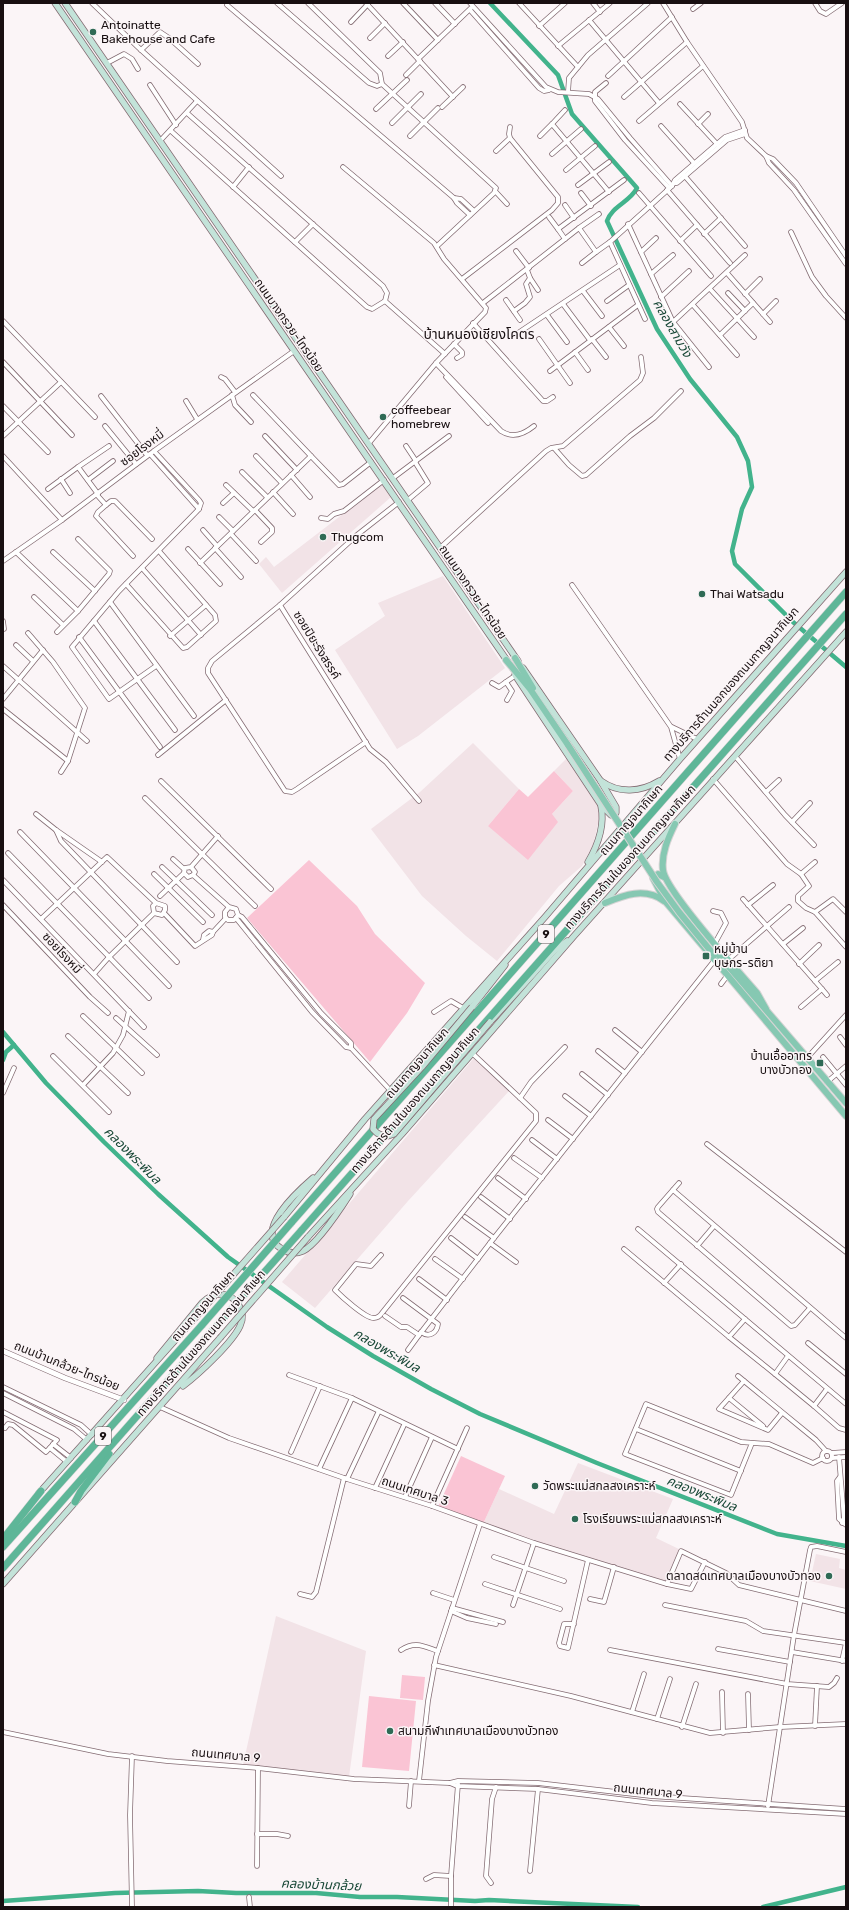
<svg xmlns="http://www.w3.org/2000/svg" width="849" height="1910" viewBox="0 0 849 1910" font-family="Rubik,'Noto Sans Thai',sans-serif">
  <rect width="100%" height="100%" fill="#fbf5f7"/>
  <g fill="#f2e3e7">
    <polygon points="382,484 391,497 282,593 259,564 266,557 274,567"/>
    <polygon points="443,576 505,668 418,736 397,749 335,650 385,616 378,603"/>
    <polygon points="473,743 519,789 488,826 552,814 573,791 554,771 567,758 598,802 600,816 593,845 582,866 559,886 497,961 466,936 422,896 371,829 420,792"/>
    <polygon points="474,1058 509,1091 408,1201 315,1308 282,1282"/>
    <polygon points="578,1463 673,1499 656,1538 681,1550 666,1583 483,1524 499,1489 554,1514"/>
    <polygon points="816,1554 840,1559 839,1568 846,1570 846,1589 810,1581"/>
    <polygon points="276,1616 366,1651 349,1777 243,1765"/>
  </g>
  <g fill="#fac4d4">
    <polygon points="554,771 573,791 552,814 558,822 528,860 488,826 519,789 528,797"/>
    <polygon points="309,860 357,906 375,934 425,983 407,1013 370,1062 247,918"/>
    <polygon points="461,1456 505,1476 483,1524 438,1507"/>
    <polygon points="402,1675 425,1677 423,1700 400,1698"/>
    <polygon points="369,1696 416,1701 409,1771 362,1767"/>
  </g>
  <g fill="none" stroke-linecap="round" stroke-linejoin="round">
    <g stroke="#42b38c" stroke-width="4.5">
      <path d="M490,3L558,75L572,114L637,188C630,202 612,206 607,221L657,329L690,379L737,437L748,461L752,487L742,509L732,551L735,564L793,622L846,667"/>
      <polyline points="3,1032 46,1083 104,1142 158,1194 228,1257 327,1327 373,1356 431,1389 480,1414 597,1463 777,1534 846,1546"/>
      <polyline points="3,1060 6,1052 14,1045"/>
      <polyline points="3,1901 115,1893 198,1891 236,1893 316,1893 360,1897 397,1897 475,1901 489,1900 638,1907"/>
      <polyline points="763,1907 846,1887"/>
    </g>
    <g stroke="#846c73" stroke-width="5.5">
      <g id="minor">
        <polyline points="92,3 141,50 281,176"/>
        <polyline points="277,3 369,83 377,86 382,84"/>
        <polyline points="308,3 380,73 382,84 496,188 494,193 437,246"/>
        <polyline points="366,3 453,97"/>
        <polyline points="403,3 438,40"/>
        <polyline points="435,3 455,24"/>
        <polyline points="470,3 546,87 558,92 589,94 598,99 630,138 672,186"/>
        <polyline points="519,3 578,67"/>
        <polyline points="593,3 600,12"/>
        <polyline points="663,3 687,42 742,122 747,138 766,156 773,159 796,183 846,256"/>
        <polyline points="815,3 820,11 826,14 842,3"/>
        <polyline points="227,5 454,198 461,199 474,211"/>
        <polyline points="693,9 701,3"/>
        <polyline points="470,10 539,88 544,91 549,90"/>
        <polyline points="589,20 659,103"/>
        <polyline points="351,22 368,4"/>
        <polyline points="539,26 565,3"/>
        <polyline points="370,38 385,23"/>
        <polyline points="558,46 610,3"/>
        <polyline points="141,50 160,32 169,38 198,64"/>
        <polyline points="388,56 403,42"/>
        <polyline points="418,59 471,8"/>
        <polyline points="107,63 124,54 132,59 138,69"/>
        <polyline points="406,75 420,61"/>
        <polyline points="608,76 672,17"/>
        <polyline points="606,83 595,92 595,101 625,140 669,188"/>
        <polyline points="150,85 176,125"/>
        <polyline points="568,92 569,78 588,55 648,3"/>
        <polyline points="624,97 687,42"/>
        <polyline points="680,104 717,144"/>
        <polyline points="442,107 463,87"/>
        <polyline points="376,109 407,80"/>
        <polyline points="565,110 552,124 609,192"/>
        <polyline points="639,121 703,66"/>
        <polyline points="392,123 421,94"/>
        <polyline points="698,124 708,114"/>
        <polyline points="661,126 694,163"/>
        <polyline points="171,131 367,307 372,309 385,301 387,293 383,286 187,113"/>
        <polyline points="410,136 438,108"/>
        <polyline points="540,136 552,124"/>
        <polyline points="160,141 197,101"/>
        <polyline points="496,151 510,138"/>
        <polyline points="552,154 581,129"/>
        <polyline points="766,156 769,163 794,190 846,264"/>
        <polyline points="343,167 434,243 444,259 486,308 485,312 436,363 369,443"/>
        <polyline points="566,170 595,146"/>
        <polyline points="683,174 745,246"/>
        <polyline points="674,183 677,183 727,140 745,134"/>
        <polyline points="578,185 609,162"/>
        <polyline points="233,187 249,167"/>
        <polyline points="667,190 730,263"/>
        <polyline points="495,191 507,204"/>
        <polyline points="581,193 591,206"/>
        <polyline points="639,193 711,276"/>
        <polyline points="454,198 457,203 470,215"/>
        <polyline points="565,205 574,218"/>
        <polyline points="549,217 558,229"/>
        <polyline points="628,224 673,322 745,255"/>
        <polyline points="579,228 599,214"/>
        <polyline points="791,232 812,277 826,296 846,318"/>
        <polyline points="704,234 721,218"/>
        <polyline points="565,239 558,229 624,180"/>
        <polyline points="680,241 697,225"/>
        <polyline points="295,242 313,224"/>
        <polyline points="610,242 645,319"/>
        <polyline points="516,251 529,268"/>
        <polyline points="641,252 656,238"/>
        <polyline points="582,263 596,252"/>
        <polyline points="727,273 770,322"/>
        <polyline points="651,274 673,255"/>
        <polyline points="530,278 538,290"/>
        <polyline points="462,279 552,210 558,203 558,197 510,138 509,134 510,127"/>
        <polyline points="710,289 754,337"/>
        <polyline points="583,291 602,316"/>
        <polyline points="728,293 745,311"/>
        <polyline points="745,294 760,279"/>
        <polyline points="661,297 689,271"/>
        <polyline points="506,300 520,320"/>
        <polyline points="385,301 445,354"/>
        <polyline points="607,301 629,285"/>
        <polyline points="483,303 579,228 596,252 610,242 672,186 675,180 725,137 745,130"/>
        <polyline points="563,304 590,340"/>
        <polyline points="693,305 737,355"/>
        <polyline points="514,311 525,303 530,297 526,284 530,278 527,270"/>
        <polyline points="763,314 776,301"/>
        <polyline points="547,315 567,342"/>
        <polyline points="3,321 95,417"/>
        <polyline points="673,322 709,367"/>
        <polyline points="473,323 543,401 547,401 553,397"/>
        <polyline points="609,327 624,346"/>
        <polyline points="518,333 620,265"/>
        <polyline points="720,335 753,303"/>
        <polyline points="539,339 570,383"/>
        <polyline points="592,339 606,357"/>
        <polyline points="454,344 462,352 462,355 457,358"/>
        <polyline points="575,352 588,370"/>
        <polyline points="3,362 72,435"/>
        <path d="M436,363L501,431C513,439 524,434 534,426"/>
        <polyline points="550,371 638,305"/>
        <polyline points="221,377 225,379 235,392"/>
        <polyline points="446,377 488,423"/>
        <polyline points="232,395 235,405 251,422"/>
        <polyline points="253,395 311,456"/>
        <polyline points="101,396 147,455"/>
        <polyline points="186,401 197,419"/>
        <polyline points="3,406 48,452"/>
        <polyline points="105,426 136,464"/>
        <polyline points="3,436 61,382"/>
        <polyline points="265,436 297,470"/>
        <polyline points="406,446 416,461"/>
        <polyline points="554,448 569,465 582,476 586,475 630,436 654,418 681,391"/>
        <polyline points="154,451 199,500 201,503 199,509 119,591 72,647 109,699 156,666"/>
        <polyline points="150,454 199,509"/>
        <polyline points="3,456 62,520"/>
        <polyline points="256,456 282,483"/>
        <polyline points="242,472 267,497"/>
        <polyline points="291,475 310,497"/>
        <polyline points="393,478 449,436"/>
        <polyline points="61,479 70,493"/>
        <polyline points="88,480 113,461"/>
        <polyline points="226,485 253,511"/>
        <polyline points="48,489 78,467"/>
        <polyline points="273,492 293,514"/>
        <polyline points="98,494 78,467 109,446"/>
        <polyline points="97,495 106,505 111,501 115,501 152,539"/>
        <polyline points="408,500 428,483 415,462"/>
        <polyline points="399,502 357,535 280,605 370,749 386,762 419,801"/>
        <polyline points="223,503 234,493"/>
        <polyline points="106,505 98,512 96,516 133,556"/>
        <polyline points="255,510 272,528 272,532 261,542"/>
        <polyline points="219,517 233,531"/>
        <polyline points="321,518 328,519 334,514 344,511 384,480"/>
        <polyline points="203,530 217,546"/>
        <polyline points="231,534 256,561"/>
        <polyline points="215,548 241,577"/>
        <polyline points="440,548 546,451 551,448 563,446 640,380 643,373 641,357"/>
        <polyline points="188,549 220,584"/>
        <polyline points="16,552 78,611 57,632"/>
        <polyline points="53,552 95,591"/>
        <polyline points="3,561 62,520 154,451 294,351"/>
        <polyline points="200,563 311,456 339,485 343,484 371,462"/>
        <polyline points="142,568 201,635"/>
        <polyline points="126,584 183,648 187,647 216,621 215,615 159,551"/>
        <polyline points="572,585 671,727 680,759"/>
        <polyline points="34,597 63,625"/>
        <polyline points="110,602 194,716"/>
        <polyline points="280,605 212,661 208,668 208,673 285,791 292,792 297,789 366,742"/>
        <polyline points="78,611 109,574 110,571 78,539"/>
        <polyline points="3,621 4,629"/>
        <polyline points="94,621 175,730"/>
        <polyline points="28,633 53,662 85,708 68,761 61,772"/>
        <polyline points="170,636 206,605"/>
        <polyline points="79,637 160,747"/>
        <polyline points="16,645 33,661"/>
        <polyline points="3,666 87,741"/>
        <polyline points="492,683 499,687 506,682"/>
        <polyline points="3,699 43,650"/>
        <polyline points="507,700 512,691 506,682 516,675"/>
        <polyline points="3,709 68,761"/>
        <polyline points="672,727 697,739"/>
        <polyline points="158,755 226,700"/>
        <polyline points="735,756 785,815 814,845"/>
        <polyline points="713,779 787,864 801,874 809,886 798,896 798,901 806,908 815,912 846,947"/>
        <polyline points="161,781 271,889"/>
        <polyline points="766,792 779,780"/>
        <polyline points="145,798 255,906"/>
        <polyline points="36,814 56,830 102,862"/>
        <polyline points="792,822 810,803"/>
        <polyline points="56,830 61,841 177,962"/>
        <polyline points="20,832 169,986"/>
        <polyline points="8,853 149,998"/>
        <polyline points="173,859 184,869"/>
        <polyline points="162,867 212,915"/>
        <polyline points="191,867 195,872 193,875 188,877 184,873 185,868 191,867 218,836"/>
        <polyline points="154,874 203,922"/>
        <polyline points="801,874 815,862"/>
        <polyline points="193,875 229,907 236,909 238,915 234,920 228,920 225,917 225,912 229,907"/>
        <polyline points="3,880 144,1027"/>
        <polyline points="160,896 184,873"/>
        <polyline points="743,899 822,989 801,1007"/>
        <polyline points="3,905 90,997 108,1013"/>
        <polyline points="748,905 773,885"/>
        <polyline points="713,911 721,913 726,923 715,943"/>
        <polyline points="815,912 833,899 846,912"/>
        <polyline points="164,913 195,946 212,935 213,932 226,918"/>
        <polyline points="238,915 242,917 321,1013 351,1043 351,1048 390,1090"/>
        <polyline points="236,918 312,1012 346,1047 351,1048"/>
        <polyline points="41,919 107,857 156,903 165,906 165,910 162,915 154,913 153,906 156,903"/>
        <polyline points="203,940 204,935 209,931 213,932"/>
        <polyline points="783,944 803,928"/>
        <polyline points="728,960 789,907"/>
        <polyline points="799,964 819,945"/>
        <polyline points="94,974 109,957 154,913"/>
        <polyline points="815,981 838,962"/>
        <polyline points="721,984 727,976"/>
        <polyline points="822,989 827,995"/>
        <polyline points="434,1012 451,1001 463,1008"/>
        <polyline points="83,1016 142,1073"/>
        <polyline points="116,1018 157,1055"/>
        <polyline points="615,1030 642,1052"/>
        <polyline points="68,1036 128,1093"/>
        <polyline points="840,1037 846,1045"/>
        <polyline points="598,1051 625,1073"/>
        <polyline points="53,1056 109,1112"/>
        <polyline points="823,1057 846,1085"/>
        <polyline points="807,1058 846,1015"/>
        <polyline points="582,1074 608,1095"/>
        <polyline points="827,1082 846,1066"/>
        <polyline points="83,1085 113,1053 123,1035 129,1011"/>
        <polyline points="3,1093 14,1068"/>
        <polyline points="565,1096 591,1116"/>
        <polyline points="520,1098 531,1082 565,1047"/>
        <polyline points="548,1120 573,1139"/>
        <polyline points="532,1140 557,1159"/>
        <polyline points="707,1144 846,1252"/>
        <polyline points="514,1158 542,1178"/>
        <polyline points="498,1178 526,1199"/>
        <polyline points="679,1183 658,1207 657,1209 658,1212 791,1326 795,1325 810,1308"/>
        <polyline points="673,1190 846,1338"/>
        <polyline points="481,1197 510,1219"/>
        <polyline points="465,1217 494,1238"/>
        <polyline points="638,1229 846,1404"/>
        <polyline points="451,1238 478,1259"/>
        <polyline points="490,1243 516,1262"/>
        <polyline points="697,1246 714,1226"/>
        <polyline points="624,1249 729,1337"/>
        <path d="M381,1255L371,1266L356,1264L335,1290C341,1296 366,1319 374,1318C378,1318 380,1316 382,1313L536,1121V1113L472,1053"/>
        <polyline points="435,1259 463,1279"/>
        <polyline points="419,1279 447,1300"/>
        <polyline points="664,1283 681,1264"/>
        <path d="M403,1298L438,1324C437,1333 429,1338 421,1332"/>
        <polyline points="385,1316 401,1327 407,1327 419,1335 494,1238 714,961"/>
        <polyline points="745,1319 729,1337 775,1374"/>
        <polyline points="808,1343 846,1374"/>
        <polyline points="408,1350 419,1335"/>
        <polyline points="788,1356 775,1374 814,1406"/>
        <polyline points="289,1375 352,1398 458,1449"/>
        <polyline points="738,1376 816,1440 826,1451"/>
        <polyline points="744,1381 719,1409 768,1430 782,1413"/>
        <polyline points="3,1387 81,1425 92,1435"/>
        <polyline points="827,1389 814,1406 839,1428 846,1430"/>
        <polyline points="3,1393 74,1429 87,1440"/>
        <polyline points="729,1398 763,1426"/>
        <polyline points="160,1407 229,1438 347,1479 432,1506 534,1543 667,1584 691,1589 705,1562"/>
        <polyline points="3,1412 57,1440 46,1452 13,1425 8,1424 5,1428 3,1427"/>
        <polyline points="636,1429 741,1471"/>
        <polyline points="752,1443 731,1495 625,1454 646,1404 741,1442 769,1444 813,1463 823,1458"/>
        <polyline points="53,1444 71,1458"/>
        <polyline points="50,1448 67,1462"/>
        <circle cx="827" cy="1456" r="5"/>
        <polyline points="291,1452 320,1386"/>
        <polyline points="832,1453 846,1452"/>
        <polyline points="839,1457 844,1518 842,1523"/>
        <polyline points="832,1458 846,1457"/>
        <polyline points="319,1469 352,1398"/>
        <polyline points="840,1477 837,1481 839,1519 846,1525"/>
        <polyline points="347,1479 378,1413"/>
        <polyline points="375,1488 404,1425"/>
        <polyline points="405,1497 432,1437"/>
        <polyline points="432,1506 467,1428"/>
        <polyline points="494,1557 564,1581"/>
        <polyline points="485,1584 560,1609"/>
        <polyline points="667,1584 681,1551 726,1573 739,1585 846,1611"/>
        <polyline points="433,1593 454,1600"/>
        <polyline points="300,1594 312,1597 316,1592 344,1478"/>
        <polyline points="590,1599 604,1602 614,1567"/>
        <polyline points="513,1605 534,1543"/>
        <polyline points="665,1605 746,1621 763,1631 846,1643"/>
        <polyline points="452,1608 503,1622"/>
        <polyline points="451,1611 467,1618 496,1624"/>
        <polyline points="574,1624 564,1624 559,1643 560,1646 568,1648 588,1560"/>
        <polyline points="718,1649 790,1662"/>
        <path d="M401,1650C415,1641 423,1646 438,1651"/>
        <polyline points="610,1650 787,1684 829,1687 834,1683 837,1678"/>
        <polyline points="792,1652 846,1661"/>
        <polyline points="842,1661 846,1643"/>
        <polyline points="434,1665 571,1696 710,1733 780,1727 846,1724"/>
        <polyline points="722,1692 723,1733"/>
        <polyline points="748,1694 749,1730"/>
        <polyline points="632,1712 644,1674"/>
        <polyline points="657,1719 670,1679"/>
        <polyline points="815,1726 817,1686"/>
        <polyline points="682,1727 696,1684"/>
        <polyline points="3,1732 108,1754 167,1761 258,1768 354,1779 450,1783 457,1786 538,1789 652,1803 846,1814"/>
        <polyline points="132,1756 130,1815 132,1907"/>
        <polyline points="419,1781 428,1701 436,1657 480,1524"/>
        <polyline points="450,1783 458,1781 538,1783 651,1796 846,1809"/>
        <polyline points="409,1806 411,1781"/>
        <polyline points="768,1806 794,1635 810,1550 811,1547 817,1546 846,1552"/>
        <polyline points="257,1834 277,1834 288,1836"/>
        <polyline points="257,1866 258,1768"/>
        <polyline points="530,1871 538,1789"/>
        <polyline points="426,1879 434,1875 451,1876"/>
        <polyline points="491,1883 486,1876 492,1799 496,1787"/>
        <polyline points="249,1897 250,1907"/>
        <polyline points="451,1907 451,1876 458,1784"/>
      </g>
    </g>
    <g stroke="#846c73" stroke-width="6">
      <polyline id="tertiary" points="3,1351 65,1378 124,1400"/>
    </g>
    <g stroke="#846c73" stroke-width="7">
      <g id="secondary">
        <polyline points="55,3 508,662"/>
        <polyline points="65,3 518,661"/>
        <polyline points="515,675 601,805 611,815 616,813 616,807 600,780 523,668"/>
        <path d="M601,781C619,794 641,792 659,781"/>
        <path d="M588,862C598,845 605,826 601,806"/>
        <polyline points="472,1007 505,965"/>
        <polyline points="490,1022 555,950 567,941"/>
        <path d="M313,1178C298,1191 252,1232 282,1249C288,1253 296,1254 303,1251C317,1244 341,1208 350,1194"/>
        <polyline points="284,1217 365,1119 545,917 680,759 846,572"/>
        <polyline points="308,1237 402,1134 574,936 846,632"/>
        <path d="M157,1358L202,1303C207,1298 213,1294 221,1294C236,1295 247,1312 240,1326C232,1343 199,1374 183,1386"/>
        <polyline points="39,1493 195,1318"/>
        <polyline points="3,1584 220,1338"/>
      </g>
    </g>
    <g stroke="#d5d4d4" stroke-width="8">
      <g id="primary">
        <polyline points="515,658 533,688"/>
        <polyline points="506,660 530,689 568,745"/>
        <path d="M675,824C668,838 661,854 663,870C665,891 740,973 757,993L766,1009"/>
        <polyline points="664,877 658,874 653,878 665,901 846,1116"/>
        <path d="M605,903C624,895 645,887 664,901"/>
        <polyline points="717,953 846,1103"/>
      </g>
    </g>
    <g stroke="#d5d4d4" stroke-width="8">
      <g id="trunk">
        <polyline points="291,1223 846,592"/>
        <polyline points="301,1231 846,614"/>
        <polyline points="75,1502 81,1491 109,1454"/>
        <polyline points="3,1539 41,1491"/>
        <polyline points="3,1547 202,1325"/>
        <polyline points="3,1568 212,1331"/>
      </g>
    </g>
    <use href="#minor" stroke="#fff" stroke-width="4"/>
    <use href="#tertiary" stroke="#fff" stroke-width="5"/>
    <use href="#secondary" stroke="#c3e3d9" stroke-width="5.5"/>
    <use href="#primary" stroke="#86c8b2" stroke-width="6"/>
    <use href="#trunk" stroke="#5eb698" stroke-width="7"/>
    <g stroke="#846c73" stroke-width="7" stroke-linecap="butt">
      <g id="secondary-bridge">
        <polyline points="472,1007 422,1067 374,1119 373,1129 377,1133 385,1137 394,1134 490,1022"/>
        <polyline points="195,1318 284,1217"/>
        <polyline points="220,1338 308,1237"/>
      </g>
    </g>
    <g stroke="#d5d4d4" stroke-width="8" stroke-linecap="butt">
      <polyline id="primary-bridge" points="568,745 657,882 679,912 714,955"/>
    </g>
    <g stroke="#d5d4d4" stroke-width="8" stroke-linecap="butt">
      <g id="trunk-bridge">
        <polyline points="202,1325 291,1223"/>
        <polyline points="212,1331 301,1231"/>
      </g>
    </g>
    <use href="#secondary-bridge" stroke="#c3e3d9" stroke-width="5.5"/>
    <use href="#primary-bridge" stroke="#86c8b2" stroke-width="6"/>
    <use href="#trunk-bridge" stroke="#5eb698" stroke-width="7"/>
  </g>
  <g fill="#2f6a55" stroke="#fbf5f7" stroke-width="1.5">
    <circle cx="93" cy="32" r="4"/>
    <circle cx="383" cy="417" r="4"/>
    <circle cx="323" cy="537" r="4"/>
    <circle cx="702" cy="594" r="4"/>
    <rect x="702" y="952" width="8" height="8" rx="2"/>
    <rect x="816" y="1059" width="8" height="8" rx="2"/>
    <circle cx="535" cy="1486" r="4"/>
    <circle cx="575" cy="1519" r="4"/>
    <circle cx="829" cy="1576" r="4"/>
    <circle cx="390" cy="1731" r="4"/>
  </g>
  <g text-anchor="middle" stroke-width="3" stroke-linejoin="round" paint-order="stroke">
    <g fill="#fbf5f7" stroke="#5c5456" stroke-width="1">
      <rect x="538" y="925" width="16" height="18" rx="3"/>
      <rect x="95" y="1427" width="16" height="18" rx="3"/>
    </g>
    <g font-size="11" font-weight="bold" fill="#180f11">
      <text x="546" y="938">9</text>
      <text x="103" y="1440">9</text>
    </g>
    <g font-size="12" fill="#180f11" stroke="#fbf5f7" text-anchor="start">
      <text x="101" y="29">Antoinatte<tspan x="101" dy="14">Bakehouse and Cafe</tspan></text>
      <text x="391" y="414">coffeebear<tspan x="391" dy="14">homebrew</tspan></text>
      <text x="331" y="541">Thugcom</text>
      <text x="710" y="598">Thai Watsadu</text>
      <text x="714" y="953">หมู่บ้าน<tspan x="714" dy="14">บุษกร-รติยา</tspan></text>
      <text x="812" y="1060" text-anchor="end">บ้านเอื้ออาทร<tspan x="812" dy="14">บางบัวทอง</tspan></text>
      <text x="543" y="1490">วัดพระแม่สกลสงเคราะห์</text>
      <text x="583" y="1523">โรงเรียนพระแม่สกลสงเคราะห์</text>
      <text x="821" y="1580" text-anchor="end">ตลาดสดเทศบาลเมืองบางบัวทอง</text>
      <text x="398" y="1735">สนามกีฬาเทศบาลเมืองบางบัวทอง</text>
    </g>
    <g font-size="12" fill="#180f11" stroke="#fbf5f7">
      <text transform="translate(289 325) rotate(55)" y="4">ถนนบางกรวย-ไทรน้อย</text>
      <text transform="translate(142 448) rotate(-37)" y="4">ซอยโรงหมี่</text>
      <text transform="translate(473 592) rotate(56)" y="4">ถนนบางกรวย-ไทรน้อย</text>
      <text transform="translate(317 645) rotate(58)" y="4">ซอยปิยะรังสรรค์</text>
      <text transform="translate(731 684) rotate(-49)" y="4">ทางบริการด้านนอกของถนนกาญจนาภิเษก</text>
      <text transform="translate(631 820) rotate(-49)" y="4">ถนนกาญจนาภิเษก</text>
      <text transform="translate(630 857) rotate(-48)" y="4">ทางบริการด้านในของถนนกาญจนาภิเษก</text>
      <text transform="translate(62 953) rotate(47)" y="4">ซอยโรงหมี่</text>
      <text transform="translate(417 1063) rotate(-49)" y="4">ถนนกาญจนาภิเษก</text>
      <text transform="translate(415 1100) rotate(-49)" y="4">ทางบริการด้านในของถนนกาญจนาภิเษก</text>
      <text transform="translate(203 1306) rotate(-49)" y="4">ถนนกาญจนาภิเษก</text>
      <text transform="translate(201 1343) rotate(-49)" y="4">ทางบริการด้านในของถนนกาญจนาภิเษก</text>
      <text transform="translate(67 1366) rotate(22)" y="4">ถนนบ้านกล้วย-ไทรน้อย</text>
      <text transform="translate(415 1491) rotate(18)" y="4">ถนนเทศบาล 3</text>
      <text transform="translate(226 1755) rotate(5)" y="4">ถนนเทศบาล 9</text>
      <text transform="translate(648 1791) rotate(6)" y="4">ถนนเทศบาล 9</text>
    </g>
    <g font-size="13" font-style="italic" fill="#194837" stroke="#fbf5f7">
      <text transform="translate(673 328) rotate(60)" y="5">คลองสามวัง</text>
      <text transform="translate(133 1155) rotate(45)" y="5">คลองพระพิมล</text>
      <text transform="translate(387 1350) rotate(30)" y="5">คลองพระพิมล</text>
      <text transform="translate(702 1493) rotate(22)" y="5">คลองพระพิมล</text>
      <text transform="translate(321 1884) rotate(2)" y="5">คลองบ้านกล้วย</text>
    </g>
    <g font-size="14" fill="#180f11" stroke="#fbf5f7">
      <text x="479" y="339">บ้านหนองเชียงโคตร</text>
    </g>
  </g>
  <rect width="849" height="1910" fill="none" stroke="#180f11" stroke-width="8"/>
</svg>
